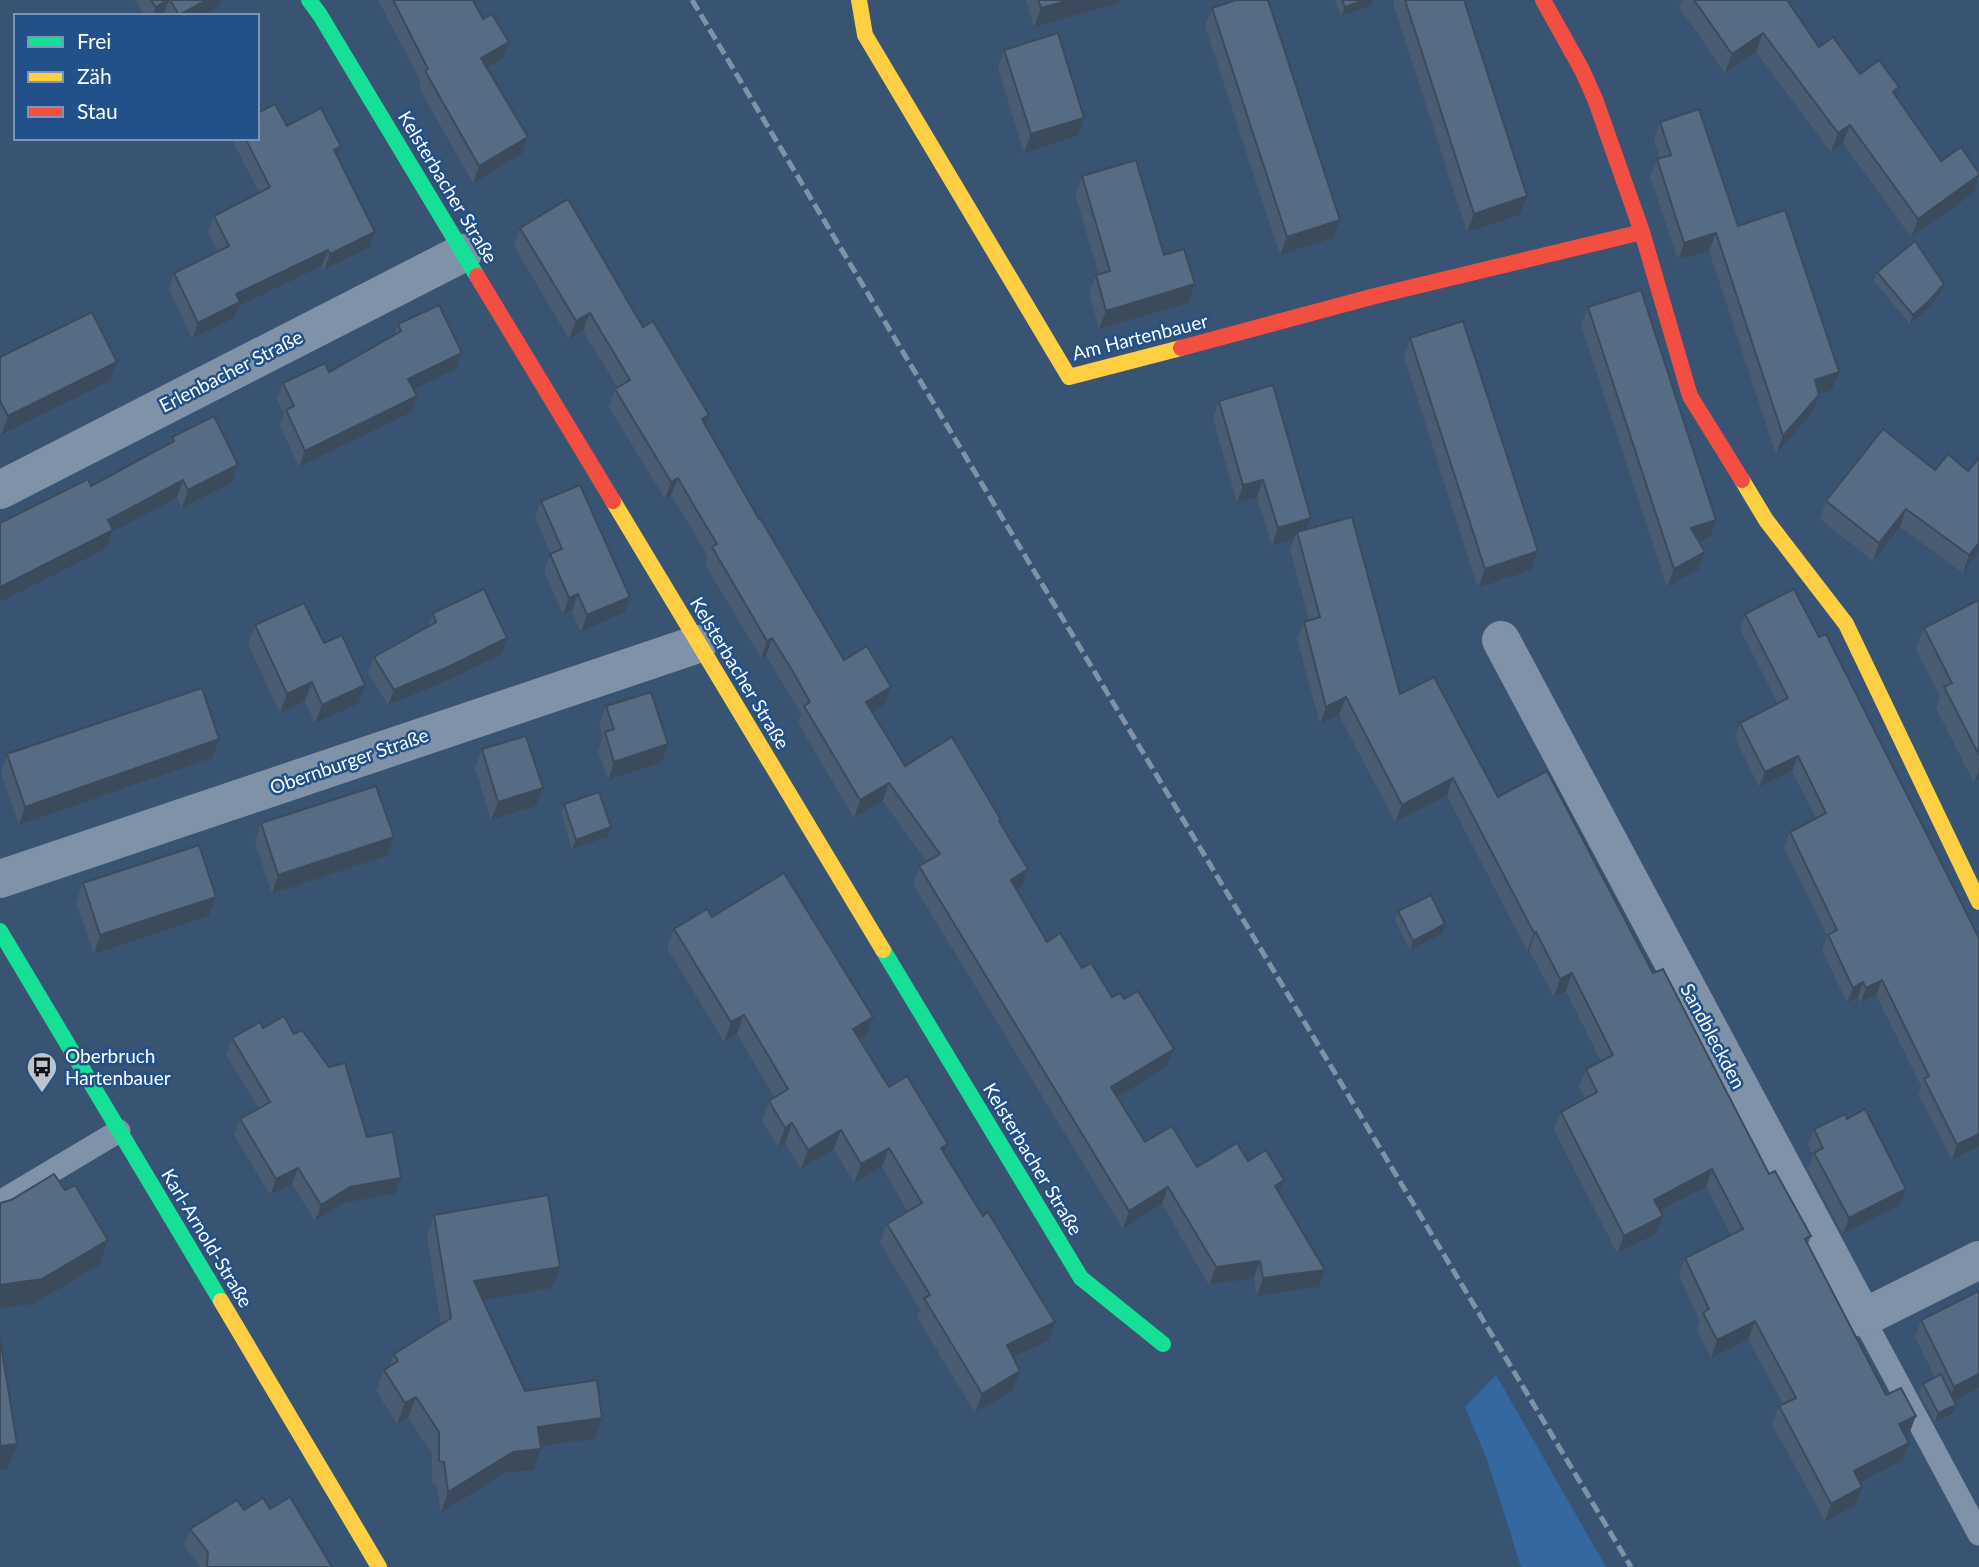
<svg xmlns="http://www.w3.org/2000/svg" width="1979" height="1567" viewBox="0 0 1979 1567" font-family="Lato,sans-serif">
  <rect width="100%" height="100%" fill="#395372"/>
  <polygon fill="#3567a1" points="1496,1375 1606,1567 1521,1567 1488,1462 1465,1407"/>
  <g fill="none" stroke-linecap="round" stroke-linejoin="round">
    <g stroke="#8092a7" stroke-width="23">
      <polyline points="0,1202 119,1131"/>
      <polyline points="1863,1318 1979,1534"/>
    </g>
    <g stroke="#8092a7" stroke-width="38">
      <polyline points="0,490 463,253"/>
      <polyline points="1501,640 1863,1318 1979,1260"/>
      <polyline points="0,879 698,644"/>
    </g>
    <g stroke="#16e098" stroke-width="16">
      <polyline points="309,0 320,15 477,276"/>
      <polyline points="0,931 221,1301"/>
      <polyline points="883,950 1081,1278 1163,1344"/>
    </g>
    <g stroke="#ffcf43" stroke-width="16">
      <polyline points="859,0 865,35 1069,377 1181,348"/>
      <polyline points="1742,480 1766,520 1846,624 1979,902"/>
      <polyline points="613,501 883,950"/>
      <polyline points="221,1301 379,1567"/>
    </g>
    <g stroke="#f24e42" stroke-width="16">
      <polyline points="1543,0 1582,70 1595,99 1642,232 1690,396 1742,480"/>
      <polyline points="477,276 613,501"/>
      <polyline points="1181,348 1375,296 1642,232"/>
    </g>
    <polyline stroke="#8092a5" stroke-width="5" stroke-dasharray="12 5" stroke-linecap="butt" points="692,0 1631,1567"/>
  </g>
  <g fill="#4a5c72">
    <polygon points="135,0 221,0 218,7 202,16 145,16"/>
    <polygon points="378,0 473,0 483,19 509,42 503,59 487,68 528,137 522,154 473,183 419,88 421,82"/>
    <polygon points="1026,0 1120,0 1119,3 1034,27"/>
    <polygon points="1335,0 1374,0 1372,5 1341,16"/>
    <polygon points="1394,0 1464,0 1520,215 1467,232 1393,3"/>
    <polygon points="1682,0 1787,0 1819,47 1896,96 1941,161 1979,173 1979,178 1974,193 1911,237 1843,143 1831,152 1756,52 1725,73 1679,7"/>
    <polygon points="1212,8 1333,238 1280,255 1205,26"/>
    <polygon points="1004,50 1084,118 1078,136 1024,153 998,68"/>
    <polygon points="1660,122 1738,226 1832,390 1819,394 1812,413 1776,454 1709,251 1678,260 1650,177 1657,159 1660,158 1654,140"/>
    <polygon points="287,126 341,146 337,156 375,232 369,248 324,270 322,266 239,306 234,318 192,339 169,289 174,273 218,251 208,232 214,216 259,192 231,138 257,138"/>
    <polygon points="1082,176 1195,284 1188,303 1099,329 1089,293 1096,275 1099,274 1075,195"/>
    <polygon points="520,228 643,327 709,415 705,425 759,519 844,660 891,687 885,704 872,712 905,766 1001,820 1000,823 1022,887 1017,890 1047,942 1082,968 1112,997 1124,999 1174,1049 1167,1066 1117,1097 1145,1142 1197,1167 1248,1161 1284,1180 1279,1193 1319,1287 1257,1296 1254,1278 1209,1285 1162,1204 1123,1229 913,884 919,866 927,862 883,801 854,818 798,723 801,714 785,687 766,656 761,658 705,564 708,557 690,526 671,495 665,499 609,407 615,389 618,388 583,331 569,339 514,246"/>
    <polygon points="1877,272 1944,284 1941,293 1925,312 1910,324 1874,281"/>
    <polygon points="1588,307 1710,538 1699,541 1698,570 1667,587 1581,325"/>
    <polygon points="398,324 456,369 413,389 412,412 299,467 280,426 284,414 277,399 283,383 329,372 394,335"/>
    <polygon points="1410,338 1531,570 1478,588 1404,357"/>
    <polygon points="0,357 110,381 1,435 0,433"/>
    <polygon points="1219,401 1311,518 1307,529 1400,694 1498,797 1653,973 1769,1174 1811,1236 1808,1244 1886,1395 1909,1434 1906,1436 1909,1443 1903,1460 1860,1483 1862,1487 1856,1505 1825,1521 1772,1424 1779,1406 1783,1404 1748,1339 1711,1358 1697,1331 1700,1321 1679,1276 1685,1258 1731,1235 1706,1187 1660,1211 1663,1216 1656,1234 1617,1253 1554,1130 1561,1112 1585,1099 1579,1087 1586,1069 1601,1061 1566,991 1554,997 1529,950 1527,951 1447,796 1395,822 1339,715 1320,724 1297,639 1304,622 1309,620 1290,550 1294,539 1272,546 1257,497 1237,503 1213,418"/>
    <polygon points="1883,429 1979,552 1963,573 1900,527 1873,561 1820,519 1826,501"/>
    <polygon points="172,437 238,465 232,483 182,508 177,498 112,532 107,548 91,486 169,444"/>
    <polygon points="541,501 624,613 581,632 572,611 563,614 544,571 551,554 535,518"/>
    <polygon points="1979,600 1979,780 1974,783 1936,708 1940,697 1916,650 1924,628"/>
    <polygon points="433,613 502,654 445,682 388,705 368,673 374,657 428,626"/>
    <polygon points="1745,614 1819,637 1979,938 1979,1146 1952,1160 1918,1094 1921,1086 1876,995 1860,1003 1858,997 1847,1003 1822,950 1827,936 1784,847 1790,832 1816,818 1792,771 1759,787 1735,738 1740,723 1778,704 1740,629"/>
    <polygon points="255,625 324,643 358,704 315,723 305,701 280,713 248,644"/>
    <polygon points="606,706 661,763 608,780 598,751 603,737 599,725"/>
    <polygon points="482,749 543,788 536,806 491,820 475,768"/>
    <polygon points="7,754 212,758 19,825 1,773"/>
    <polygon points="564,804 611,827 608,837 572,849 561,813"/>
    <polygon points="261,823 387,856 272,894 255,842"/>
    <polygon points="83,883 216,897 209,916 94,954 76,902"/>
    <polygon points="1398,911 1442,934 1410,950 1395,920"/>
    <polygon points="712,917 866,1036 860,1040 889,1087 948,1144 944,1153 1048,1341 1013,1358 1013,1390 975,1413 917,1317 920,1309 880,1243 887,1224 908,1212 882,1167 854,1183 834,1149 801,1169 785,1143 778,1147 762,1120 769,1101 774,1097 737,1034 724,1042 667,948 674,929"/>
    <polygon points="263,1028 294,1034 367,1137 395,1194 344,1203 315,1221 292,1184 270,1195 234,1135 240,1119 259,1109 226,1055 232,1038"/>
    <polygon points="1847,1119 1900,1205 1843,1234 1808,1169 1813,1155 1808,1145 1814,1129"/>
    <polygon points="434,1215 552,1288 482,1300 525,1391 594,1439 541,1447 534,1470 505,1473 441,1513 436,1483 432,1483 432,1453 408,1418 397,1424 376,1391 384,1370 389,1367 394,1354 441,1325 427,1236"/>
    <polygon points="1979,1291 1979,1388 1954,1401 1953,1414 1935,1422 1919,1393 1923,1384 1935,1377 1915,1337 1921,1320"/>
    <polygon points="270,1509 332,1567 200,1567 184,1546 190,1529 244,1510"/>
  </g>
  <g fill="#3c4b5c">
    <polygon points="167,0 169,0 163,15 152,16 156,7"/>
    <polygon points="207,0 221,0 218,7 202,16 179,16"/>
    <polygon points="1070,0 1120,0 1119,3 1034,27 1041,8"/>
    <polygon points="1364,0 1374,0 1372,5 1341,16 1345,7"/>
    <polygon points="1763,33 1756,52 1725,73 1732,54"/>
    <polygon points="509,42 503,59 475,75 481,58"/>
    <polygon points="1084,118 1078,136 1024,153 1031,134"/>
    <polygon points="1850,125 1843,143 1831,152 1838,133"/>
    <polygon points="528,137 522,154 473,183 479,166"/>
    <polygon points="341,146 335,162 334,150"/>
    <polygon points="1979,175 1974,193 1911,237 1918,219"/>
    <polygon points="1527,196 1520,215 1467,232 1474,214"/>
    <polygon points="1340,220 1333,238 1280,255 1287,237"/>
    <polygon points="375,232 369,248 324,270 330,254"/>
    <polygon points="1716,233 1709,251 1678,260 1684,243"/>
    <polygon points="328,250 322,266 239,306 234,318 192,339 198,323 236,294"/>
    <polygon points="1195,284 1188,303 1099,329 1106,311"/>
    <polygon points="1944,284 1941,293 1925,312 1910,324 1913,315"/>
    <polygon points="590,313 583,331 569,339 576,321"/>
    <polygon points="462,353 456,369 402,395 408,379"/>
    <polygon points="117,362 110,381 1,435 8,416"/>
    <polygon points="1839,372 1832,390 1809,397 1815,380"/>
    <polygon points="1819,395 1812,413 1776,454 1783,436"/>
    <polygon points="417,396 412,412 299,467 305,451"/>
    <polygon points="709,415 703,433 702,419"/>
    <polygon points="238,465 232,483 182,508 188,490"/>
    <polygon points="678,478 671,495 665,499 671,482"/>
    <polygon points="183,480 177,498 112,532 107,548 0,602 0,587 108,520"/>
    <polygon points="1263,480 1257,497 1237,503 1243,485"/>
    <polygon points="1906,509 1900,527 1873,561 1879,543"/>
    <polygon points="1311,518 1304,536 1297,532 1294,539 1272,546 1278,528"/>
    <polygon points="1716,520 1710,538 1685,546 1691,528"/>
    <polygon points="1979,543 1979,552 1963,573 1969,555"/>
    <polygon points="1538,551 1531,570 1478,588 1485,569"/>
    <polygon points="1705,552 1698,570 1667,587 1674,569"/>
    <polygon points="578,594 572,611 563,614 569,598"/>
    <polygon points="630,597 624,613 581,632 587,615"/>
    <polygon points="507,638 502,654 445,682 388,705 394,690"/>
    <polygon points="772,638 766,656 761,658 767,641"/>
    <polygon points="312,682 305,701 280,713 287,694"/>
    <polygon points="365,685 358,704 315,723 322,705"/>
    <polygon points="891,687 885,704 860,719 866,702"/>
    <polygon points="1346,697 1339,715 1320,724 1326,707"/>
    <polygon points="219,739 212,758 19,825 25,807"/>
    <polygon points="668,744 661,763 608,780 614,762"/>
    <polygon points="1798,756 1792,771 1759,787 1765,772"/>
    <polygon points="1979,770 1979,780 1974,783"/>
    <polygon points="1453,778 1447,796 1395,822 1402,805"/>
    <polygon points="889,783 883,801 854,818 860,800"/>
    <polygon points="543,788 536,806 491,820 498,802"/>
    <polygon points="611,827 608,837 572,849 576,840"/>
    <polygon points="394,837 387,856 272,894 278,875"/>
    <polygon points="1028,869 1022,887 1004,897 1011,880"/>
    <polygon points="216,897 209,916 94,954 100,935"/>
    <polygon points="1445,924 1442,934 1410,950 1413,941"/>
    <polygon points="1536,932 1529,950 1527,951 1534,933"/>
    <polygon points="1572,973 1566,991 1554,997 1560,979"/>
    <polygon points="1882,980 1876,995 1860,1003 1866,988"/>
    <polygon points="1863,982 1858,997 1847,1003 1853,988"/>
    <polygon points="744,1015 737,1034 724,1042 731,1022"/>
    <polygon points="873,1017 866,1036 846,1048 853,1029"/>
    <polygon points="1174,1049 1167,1066 1105,1105 1111,1087"/>
    <polygon points="792,1123 785,1143 778,1147 785,1128"/>
    <polygon points="841,1130 834,1149 801,1169 808,1150"/>
    <polygon points="1979,1134 1979,1146 1952,1160 1957,1145"/>
    <polygon points="948,1144 941,1163 941,1148"/>
    <polygon points="889,1148 882,1167 854,1183 861,1164"/>
    <polygon points="298,1168 292,1184 270,1195 276,1179"/>
    <polygon points="1712,1169 1706,1187 1647,1217 1654,1200"/>
    <polygon points="401,1178 395,1194 344,1203 315,1221 321,1205 350,1187"/>
    <polygon points="1284,1180 1278,1197 1275,1186"/>
    <polygon points="1168,1187 1162,1204 1123,1229 1129,1211"/>
    <polygon points="1906,1189 1900,1205 1843,1234 1849,1218"/>
    <polygon points="1663,1216 1656,1234 1617,1253 1624,1236"/>
    <polygon points="108,1240 99,1265 33,1304 0,1308 0,1285"/>
    <polygon points="1260,1261 1254,1278 1209,1285 1216,1267"/>
    <polygon points="560,1267 552,1288 466,1303 474,1281"/>
    <polygon points="1325,1270 1319,1287 1257,1296 1263,1278"/>
    <polygon points="1755,1321 1748,1339 1711,1358 1717,1340"/>
    <polygon points="1055,1322 1048,1341 1000,1364 1007,1345"/>
    <polygon points="1020,1371 1013,1390 975,1413 982,1394"/>
    <polygon points="1979,1374 1979,1388 1948,1404 1954,1387"/>
    <polygon points="416,1397 408,1418 397,1424 405,1403"/>
    <polygon points="1956,1405 1953,1414 1935,1422 1938,1413"/>
    <polygon points="1916,1416 1909,1434 1893,1442 1899,1424"/>
    <polygon points="602,1418 594,1439 530,1448 538,1427"/>
    <polygon points="1909,1443 1903,1460 1848,1489 1854,1471"/>
    <polygon points="17,1444 8,1468 0,1470 0,1446"/>
    <polygon points="541,1449 534,1470 505,1473 441,1513 448,1492 513,1452"/>
    <polygon points="1862,1487 1856,1505 1825,1521 1831,1504"/>
  </g>
  <g fill="#566b84" stroke="#3c4b5c" stroke-width="2">
    <polygon points="151,0 167,0 156,7"/>
    <polygon points="170,0 207,0 179,15"/>
    <polygon points="393,0 473,0 483,19 492,14 509,42 481,58 528,137 479,166 425,71 428,69"/>
    <polygon points="1038,0 1070,0 1041,8"/>
    <polygon points="1236,0 1268,0 1340,220 1287,237 1212,8"/>
    <polygon points="1342,0 1364,0 1345,7"/>
    <polygon points="1405,0 1464,0 1527,196 1474,214"/>
    <polygon points="1694,0 1787,0 1819,47 1833,37 1860,74 1879,60 1899,87 1893,92 1941,161 1961,147 1979,173 1979,175 1918,219 1850,125 1838,133 1763,33 1732,54"/>
    <polygon points="1058,33 1084,118 1031,134 1004,50"/>
    <polygon points="275,104 287,126 321,108 341,146 334,150 375,232 330,254 328,250 236,294 240,302 198,323 174,273 229,246 214,216 270,187 245,138 257,138 257,113"/>
    <polygon points="1699,109 1738,226 1785,210 1839,372 1815,380 1819,395 1783,436 1716,233 1684,243 1657,159 1671,155 1660,122"/>
    <polygon points="1136,160 1164,255 1184,249 1195,284 1106,311 1096,275 1110,271 1082,176"/>
    <polygon points="568,199 643,327 653,321 709,415 702,419 759,519 760,518 844,660 867,646 891,687 866,702 905,766 952,737 1001,820 999,821 1028,869 1011,880 1047,942 1060,933 1082,968 1091,963 1112,997 1120,993 1124,999 1138,991 1174,1049 1111,1087 1145,1142 1172,1126 1197,1167 1237,1143 1248,1161 1266,1150 1284,1180 1275,1186 1325,1270 1263,1278 1260,1261 1216,1267 1168,1187 1129,1211 919,866 940,854 889,783 860,800 804,706 810,702 792,670 772,638 767,641 712,547 717,544 696,509 678,478 671,482 615,389 630,380 590,313 576,321 520,228"/>
    <polygon points="1915,241 1944,284 1928,302 1913,315 1877,272"/>
    <polygon points="1641,290 1716,520 1691,528 1705,552 1674,569 1588,307"/>
    <polygon points="439,305 462,353 408,379 417,396 305,451 286,410 294,406 283,383 325,363 329,372 401,331 398,324"/>
    <polygon points="92,312 117,362 8,416 0,401 0,357"/>
    <polygon points="1463,321 1538,551 1485,569 1410,338"/>
    <polygon points="1273,385 1311,518 1278,528 1263,480 1243,485 1219,401"/>
    <polygon points="214,416 238,465 188,490 183,480 108,520 113,530 0,587 0,523 88,479 91,486 174,441 172,437"/>
    <polygon points="1883,429 1935,470 1948,454 1968,471 1979,458 1979,543 1969,555 1906,509 1879,543 1826,501"/>
    <polygon points="580,485 630,597 587,615 578,594 569,598 550,554 562,549 541,501"/>
    <polygon points="1352,517 1400,694 1434,677 1498,797 1547,771 1653,973 1663,969 1769,1174 1775,1171 1811,1236 1805,1239 1886,1395 1901,1388 1916,1416 1899,1424 1909,1443 1854,1471 1862,1487 1831,1504 1779,1406 1796,1398 1755,1321 1717,1340 1703,1313 1709,1309 1685,1258 1743,1229 1712,1169 1654,1200 1663,1216 1624,1236 1561,1112 1597,1092 1586,1069 1613,1055 1572,973 1560,979 1536,932 1534,933 1453,778 1402,805 1346,697 1326,707 1304,622 1320,617 1297,532"/>
    <polygon points="484,589 507,638 450,666 394,690 374,657 436,622 433,613"/>
    <polygon points="1794,589 1819,637 1826,634 1979,938 1979,1134 1957,1145 1924,1079 1929,1076 1882,980 1866,988 1863,982 1853,988 1828,935 1837,930 1790,832 1826,813 1798,756 1765,772 1740,723 1788,698 1745,614"/>
    <polygon points="1979,600 1979,755 1944,687 1952,683 1924,628"/>
    <polygon points="304,603 324,643 342,635 365,685 322,705 312,682 287,694 255,625"/>
    <polygon points="202,688 219,739 25,807 7,754"/>
    <polygon points="651,692 668,744 614,762 605,732 614,729 606,706"/>
    <polygon points="526,736 543,788 498,802 482,749"/>
    <polygon points="376,786 394,837 278,875 261,823"/>
    <polygon points="599,792 611,827 576,840 564,804"/>
    <polygon points="199,845 216,897 100,935 83,883"/>
    <polygon points="784,873 873,1017 853,1029 889,1087 907,1076 948,1144 941,1148 983,1216 988,1212 1055,1322 1007,1345 1020,1371 982,1394 924,1298 930,1295 887,1224 922,1203 889,1148 861,1164 841,1130 808,1150 792,1123 785,1128 769,1101 788,1089 744,1015 731,1022 674,929 707,909 712,917"/>
    <polygon points="1431,895 1445,924 1413,941 1398,911"/>
    <polygon points="284,1016 294,1034 302,1030 329,1067 345,1063 367,1137 393,1132 401,1178 350,1187 321,1205 298,1168 276,1179 240,1119 270,1102 232,1038 260,1022 263,1028"/>
    <polygon points="1865,1109 1906,1189 1849,1218 1814,1153 1823,1148 1814,1129 1845,1114 1847,1119"/>
    <polygon points="54,1174 65,1190 75,1185 108,1240 42,1279 0,1285 0,1203 11,1200"/>
    <polygon points="548,1195 560,1267 474,1281 525,1391 597,1380 602,1418 538,1427 541,1449 513,1452 448,1492 444,1462 439,1461 439,1432 416,1397 405,1403 384,1370 398,1361 394,1354 451,1318 434,1215"/>
    <polygon points="1979,1291 1979,1374 1954,1387 1921,1320"/>
    <polygon points="0,1338 17,1444 0,1446"/>
    <polygon points="1941,1374 1956,1405 1938,1413 1923,1384"/>
    <polygon points="290,1497 332,1567 207,1567 208,1552 190,1529 237,1500 244,1510 263,1498 270,1509"/>
  </g>
  <defs>
    <g id="bus-pin" transform="scale(1.575)"><path d="M0 17L-7.5 6A9.5 9.5 0 1 1 7.5 6Z" fill="#bac3ce" stroke="#21508a"/><path d="M-5-6H5V4H4V6H2V4H-2V6H-4V4H-5ZM-3.5-4V0h7V-4ZM-3.5 1.2v1.5H-2V1.2ZM2 1.2v1.5H3.5V1.2Z" fill="#111"/></g>
  </defs>
  <g fill-rule="evenodd">
    <use href="#bus-pin" x="42" y="1067"/>
  </g>
  <g text-anchor="middle" stroke-width="5" stroke-linejoin="round" paint-order="stroke">
    <g font-size="19" fill="#fff" stroke="#21508a">
      <text transform="translate(448 187) rotate(59)" y="7">Kelsterbacher Straße</text>
      <text transform="translate(1140 337) rotate(-14)" y="7">Am Hartenbauer</text>
      <text transform="translate(231 371) rotate(-27)" y="7">Erlenbacher Straße</text>
      <text transform="translate(740 673) rotate(59)" y="7">Kelsterbacher Straße</text>
      <text transform="translate(349 761) rotate(-19)" y="7">Obernburger Straße</text>
      <text transform="translate(1713 1036) rotate(62)" y="7">Sandbleckden</text>
      <text transform="translate(1033 1159) rotate(59)" y="7">Kelsterbacher Straße</text>
      <text transform="translate(207 1238) rotate(59)" y="7">Karl-Arnold-Straße</text>
    </g>
    <g font-size="19" fill="#fff" stroke="#21508a" text-anchor="start">
      <text x="65" y="1063">Oberbruch<tspan x="65" dy="22">Hartenbauer</tspan></text>
    </g>
  </g>
  <rect x="14" y="14" width="245" height="126" fill="#21508a" stroke="#7a96b9" stroke-width="2"/>
  <rect x="28" y="37" width="35" height="10" fill="#16e098" stroke="#7a96b9" stroke-width="2"/>
  <text x="77" y="49" font-size="21" fill="#ffffff">Frei</text>
  <rect x="28" y="72" width="35" height="10" fill="#ffcf43" stroke="#7a96b9" stroke-width="2"/>
  <text x="77" y="84" font-size="21" fill="#ffffff">Zäh</text>
  <rect x="28" y="107" width="35" height="10" fill="#f24e42" stroke="#7a96b9" stroke-width="2"/>
  <text x="77" y="119" font-size="21" fill="#ffffff">Stau</text>
</svg>
